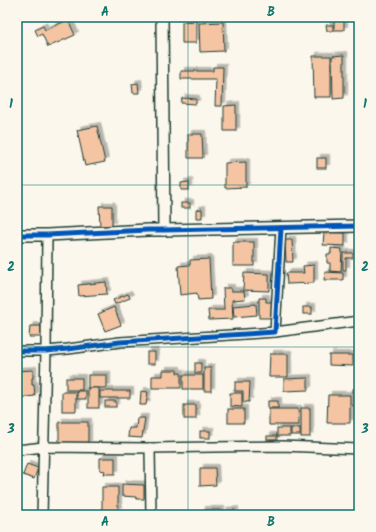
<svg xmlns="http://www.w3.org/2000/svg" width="376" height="532" viewBox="0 0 376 532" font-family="Kalam,sans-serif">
  <defs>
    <filter id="shadow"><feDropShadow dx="3.5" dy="-3.5" stdDeviation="0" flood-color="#0004"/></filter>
  </defs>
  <rect width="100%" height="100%" fill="#fbf7ec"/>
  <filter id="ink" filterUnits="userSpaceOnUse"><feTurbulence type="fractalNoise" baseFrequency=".025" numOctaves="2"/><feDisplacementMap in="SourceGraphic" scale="8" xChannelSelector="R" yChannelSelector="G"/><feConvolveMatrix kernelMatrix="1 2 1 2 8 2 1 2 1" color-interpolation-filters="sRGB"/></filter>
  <g filter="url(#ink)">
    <g fill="#f4c4a3" stroke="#1f3d34" filter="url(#shadow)">
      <polygon points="344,17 344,30 334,30 334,18"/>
      <polygon points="68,20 75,35 48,47 42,34 38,36 35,30 43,26 45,30"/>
      <polygon points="196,21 196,43 182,43 182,22"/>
      <polygon points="223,22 224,51 200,52 199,23"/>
      <polygon points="326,25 333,25 333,31 327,31"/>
      <polygon points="344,55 344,98 333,99 332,56"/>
      <polygon points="313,56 331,56 331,97 314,97"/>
      <polygon points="213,67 223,67 222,106 215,106 216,79 181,79 181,71 213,71"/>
      <polygon points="138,83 139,93 133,93 132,84"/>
      <polygon points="182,98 196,99 196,104 181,103"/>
      <polygon points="236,105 236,131 224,131 224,106"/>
      <polygon points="97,126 105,162 85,166 77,130"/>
      <polygon points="188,134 202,134 203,158 188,158"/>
      <rect x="317" y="158" width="9" height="10"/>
      <polygon points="246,162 246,187 225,188 225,163"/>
      <polygon points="189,182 189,190 181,190 181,183"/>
      <rect x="181" y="203" width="9" height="5"/>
      <polygon points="99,206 112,206 112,226 100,226"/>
      <polygon points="202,209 202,218 196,218 196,210"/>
      <polygon points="324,232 345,233 345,246 323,245"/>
      <polygon points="285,240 292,240 293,262 286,262"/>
      <rect x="233" y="242" width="21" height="24"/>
      <polygon points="331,248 342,249 341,272 330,271 330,263 327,263 327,254 331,254"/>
      <polygon points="343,253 353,253 353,258 346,258 346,270 343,270"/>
      <polygon points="209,259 211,299 198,300 197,293 180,295 178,266 190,265 190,260"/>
      <polygon points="314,265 314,283 287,284 286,273 304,273 303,266"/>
      <polygon points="325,272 343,273 343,280 324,280"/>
      <polygon points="244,273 269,274 269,291 243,290"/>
      <polygon points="106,282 107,294 79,296 78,285"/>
      <polygon points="223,288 231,288 231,291 244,291 245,299 232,300 233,319 209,320 208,310 224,310"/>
      <polygon points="128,294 130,298 115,304 113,300"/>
      <polygon points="259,298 266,298 266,302 273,302 273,318 259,318"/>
      <polygon points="256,304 257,315 234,317 233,306"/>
      <polygon points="114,307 121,325 105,331 98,314"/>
      <rect x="303" y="307" width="9" height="7"/>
      <polygon points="30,326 41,326 41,337 29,337"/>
      <rect x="147" y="352" width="8" height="12"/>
      <polygon points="270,354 288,354 288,377 269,377"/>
      <polygon points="329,355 353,355 353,366 329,365"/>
      <rect x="195" y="363" width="6" height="10"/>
      <rect x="204" y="368" width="7" height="23"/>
      <polygon points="33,370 33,378 32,378 32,385 34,385 35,396 17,398 17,393 20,392 19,387 17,387 17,371"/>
      <polygon points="163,370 177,370 177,373 181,373 181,388 152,388 152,376 163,376"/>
      <rect x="88" y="375" width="19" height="13"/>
      <rect x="183" y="375" width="20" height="14"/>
      <rect x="66" y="378" width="16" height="12"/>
      <polygon points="308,378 308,390 284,391 284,379"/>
      <polygon points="235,382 250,382 249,402 243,402 243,391 235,391"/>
      <rect x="88" y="388" width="11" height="20"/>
      <rect x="353" y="389" width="6" height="17"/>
      <rect x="77" y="391" width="9" height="8"/>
      <rect x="100" y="391" width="30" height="7"/>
      <polygon points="141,391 148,392 146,405 140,405"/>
      <rect x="62" y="392" width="14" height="19"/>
      <polygon points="230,393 242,393 242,407 230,406"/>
      <polygon points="328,395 350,395 350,423 327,423"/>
      <rect x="105" y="401" width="11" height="6"/>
      <rect x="268" y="401" width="10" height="7"/>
      <rect x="184" y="405" width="12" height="14"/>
      <rect x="355" y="407" width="4" height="17"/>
      <rect x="301" y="408" width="9" height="29"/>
      <rect x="228" y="409" width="16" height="14"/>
      <polygon points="269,409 298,409 299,425 269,425"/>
      <polygon points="137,418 145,418 142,438 128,437 129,428 136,428"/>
      <rect x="59" y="422" width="29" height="22"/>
      <rect x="277" y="428" width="13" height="8"/>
      <rect x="291" y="428" width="9" height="7"/>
      <rect x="200" y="431" width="10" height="7"/>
      <rect x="267" y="436" width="10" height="4"/>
      <polygon points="100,458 115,458 115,474 104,474 105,471 100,470"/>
      <polygon points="27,464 38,468 34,479 23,475"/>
      <polygon points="200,468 215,468 216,485 200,486"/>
      <polygon points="122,484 144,485 144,499 136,499 136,497 122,496"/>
      <polygon points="102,487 118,487 118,511 102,510"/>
      <rect x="202" y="510" width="19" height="5"/>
      <polygon points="235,510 235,515 224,515 223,511"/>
    </g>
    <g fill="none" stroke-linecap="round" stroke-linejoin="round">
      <g stroke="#1f3d34" stroke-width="12">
        <g id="minor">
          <polyline points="275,332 359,321"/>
          <polyline points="17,351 46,351 68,349 120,342 275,332 281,228"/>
          <polyline points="150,448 282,446 359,449"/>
          <polyline points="17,450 44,447 150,448 151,515"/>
          <polyline points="42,515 46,351 47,235"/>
          <polyline points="358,515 359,514"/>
        </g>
      </g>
      <g stroke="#1f3d34" stroke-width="14">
        <g id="tertiary">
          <polyline points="162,17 164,230"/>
          <polyline points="17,235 47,235 148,230 164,230 359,226"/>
        </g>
      </g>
      <use href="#minor" stroke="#fbf7ec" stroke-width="9"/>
      <use href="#tertiary" stroke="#fbf7ec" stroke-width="11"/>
      <g stroke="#fbf7ec" stroke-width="8">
        <g id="cycleway">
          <polyline points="17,235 47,235 148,230 164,230 359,226"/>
          <polyline points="17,351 46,351 68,349 120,342 275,332 281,228"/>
        </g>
      </g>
      <use href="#cycleway" stroke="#0057b8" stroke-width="5"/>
    </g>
  </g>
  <path fill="none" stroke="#0f766e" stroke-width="1" stroke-opacity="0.55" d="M188,17V515M17,185H359M17,347H359"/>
  <rect width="376" height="532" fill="none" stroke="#fbf7ec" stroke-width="44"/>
  <rect x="22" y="22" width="332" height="488" fill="none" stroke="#0f766e" stroke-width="1.5"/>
  <g font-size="13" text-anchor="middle" font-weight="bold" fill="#0f766e">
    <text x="105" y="16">A</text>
    <text x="271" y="16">B</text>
    <text x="11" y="108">1</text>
    <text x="365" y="108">1</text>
    <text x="11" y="271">2</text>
    <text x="365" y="271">2</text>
    <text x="11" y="433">3</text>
    <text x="365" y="433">3</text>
    <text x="105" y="526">A</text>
    <text x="271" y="526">B</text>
  </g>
</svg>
